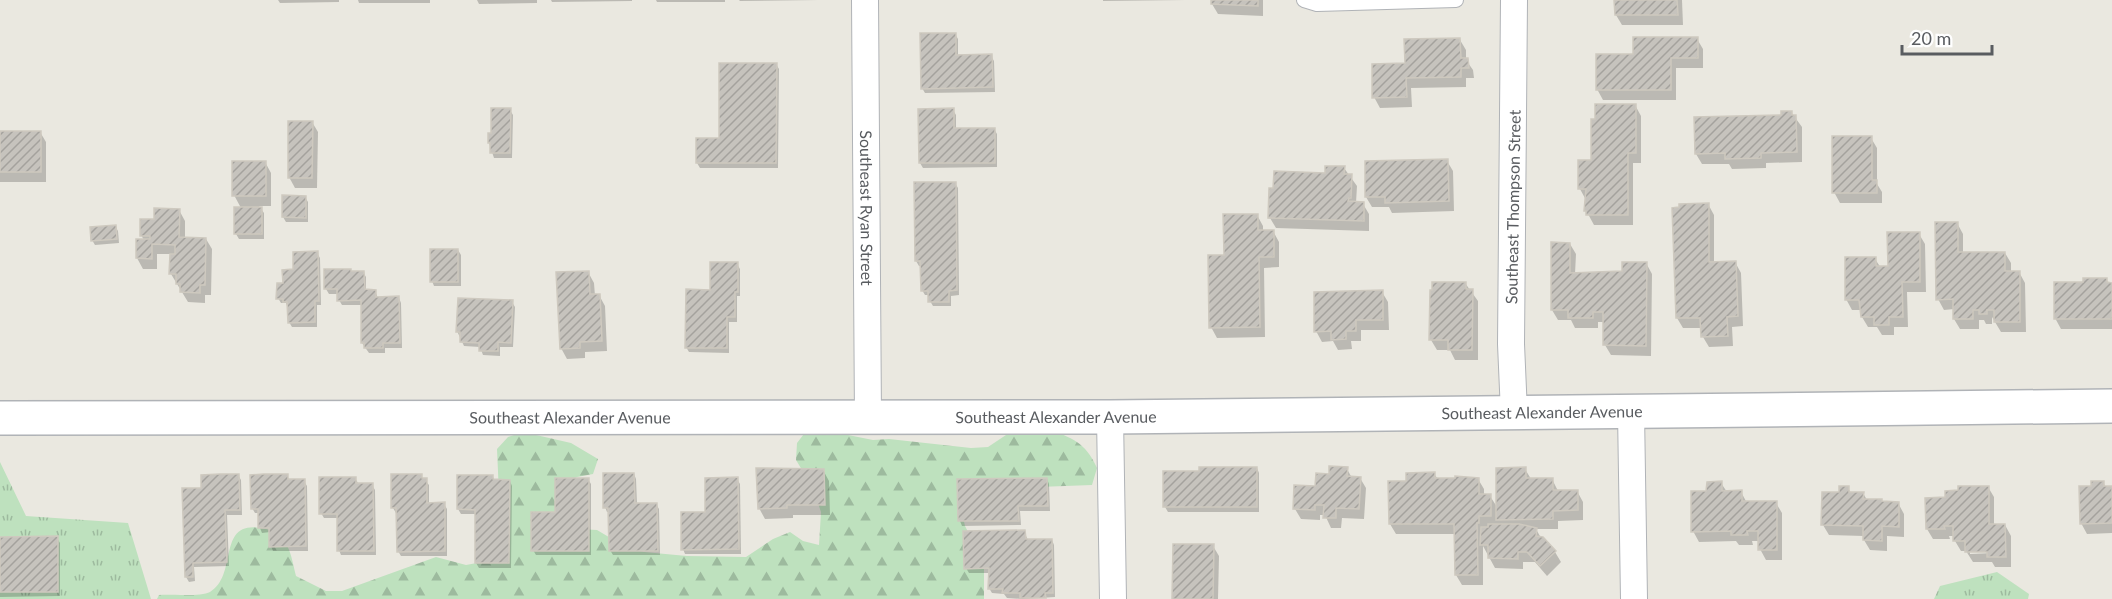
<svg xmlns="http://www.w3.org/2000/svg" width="2112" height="599" viewBox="0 0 2112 599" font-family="Lato,sans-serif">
  <defs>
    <pattern id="grass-tufts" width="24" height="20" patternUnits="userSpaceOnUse" patternTransform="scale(1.5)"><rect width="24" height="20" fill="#bee1be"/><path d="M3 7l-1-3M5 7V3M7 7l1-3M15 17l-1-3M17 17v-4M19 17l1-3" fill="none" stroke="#9dba9e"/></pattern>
    <pattern id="forest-firs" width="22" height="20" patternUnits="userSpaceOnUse" patternTransform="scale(1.5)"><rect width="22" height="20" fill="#bee1be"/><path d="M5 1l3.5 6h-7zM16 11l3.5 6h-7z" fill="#9dba9e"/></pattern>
    <pattern id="building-hatch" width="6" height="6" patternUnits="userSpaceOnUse" patternTransform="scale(1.5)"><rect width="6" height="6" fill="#c6c3bd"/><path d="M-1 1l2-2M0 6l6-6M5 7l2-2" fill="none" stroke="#a4a29d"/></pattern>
  </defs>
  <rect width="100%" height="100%" fill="#eae8e0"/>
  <g fill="url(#grass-tufts)">
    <polygon points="0,462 26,516 128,523 151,599 0,599"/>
    <polygon points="1997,572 2029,594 2028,599 1934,599 1940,586"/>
  </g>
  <path fill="url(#forest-firs)" d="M1047,428C1072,439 1085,441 1097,468L1092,485L1038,487L961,509L965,526L984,563V599H157L159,595C171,594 201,597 210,592C240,574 214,517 266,529C289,535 291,555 296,576L326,591H342L436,557L466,565L482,562L501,540L497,449L508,437L523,432L571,443L598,459L593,474L577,477L557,491L579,529L597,530L624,546L644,552L687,556L746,557L773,539L790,532L803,541L819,545L821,512L813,488L796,460L797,443L807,430H823L873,440L889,439L971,448L988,447L1015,429Z"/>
  <g fill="#0003" fill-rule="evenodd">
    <polygon points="278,0 339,0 339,2 280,3"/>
    <polygon points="358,0 430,0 430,3 359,3"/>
    <polygon points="477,0 537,0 537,3 479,4"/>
    <polygon points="551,0 632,0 632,1 552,2"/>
    <polygon points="656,0 725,0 725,2 657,2"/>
    <polygon points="739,0 819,0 740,1"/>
    <polygon points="1103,0 1186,0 1103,1"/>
    <polygon points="1212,0 1263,0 1263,16 1218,14 1212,4"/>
    <polygon points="1616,0 1682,0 1683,25 1622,25 1616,15"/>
    <polygon points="955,34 958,39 958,56 991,56 994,61 995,92 925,93 922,88"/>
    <polygon points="1697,39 1703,49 1703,68 1676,68 1676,100 1603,100 1597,89 1634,55"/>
    <polygon points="1460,40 1466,50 1466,60 1473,70 1474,78 1466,78 1466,87 1411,88 1412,107 1380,108 1374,97 1406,65"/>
    <polygon points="776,64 779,69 778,168 700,168 697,163 721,139"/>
    <polygon points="1635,105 1641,116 1641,163 1633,163 1633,225 1594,225 1588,214 1586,200 1580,189 1592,161"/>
    <polygon points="510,110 513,115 512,158 494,158 489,143 490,134 492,134"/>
    <polygon points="953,110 956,115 956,129 994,129 997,134 997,167 923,168 920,163"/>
    <polygon points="1791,112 1802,127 1802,162 1766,163 1766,168 1732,169 1729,164 1702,164 1696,154 1695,118 1782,117"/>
    <polygon points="312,122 318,132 317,188 295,188 289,177"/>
    <polygon points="0,132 40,132 46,142 46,182 0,182"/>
    <polygon points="1871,138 1877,148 1877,184 1882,192 1882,203 1840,203 1834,192"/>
    <polygon points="1447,161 1453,171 1454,211 1392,213 1389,207 1372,207 1366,197"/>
    <polygon points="265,162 271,173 271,206 259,206 264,213 264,239 239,239 236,234 241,208 234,195"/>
    <polygon points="1344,168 1357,186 1356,203 1363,204 1369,214 1369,231 1276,228 1270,218 1326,174"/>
    <polygon points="916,183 955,183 958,188 959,295 951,296 951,306 933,306 930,301 930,295 925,295 922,290 922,266 919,266 916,261"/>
    <polygon points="305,197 308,202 308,222 286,222 283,217"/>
    <polygon points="1708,204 1714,215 1714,263 1735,262 1741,273 1743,326 1732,327 1733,346 1709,347 1703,337 1702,328 1683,328 1677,318"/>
    <polygon points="179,210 185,221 185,239 206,239 212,249 211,295 205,295 205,303 188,302 171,274 172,254 157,254 157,269 143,269 137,258 138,240 144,240 141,235 155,221"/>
    <polygon points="1257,215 1263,226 1263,231 1273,231 1279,242 1279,267 1264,268 1265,337 1217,338 1211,327 1226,256"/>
    <polygon points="1957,223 1963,234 1963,253 2005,253 2011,263 2011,273 2019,272 2025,283 2026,332 2001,332 1992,317 1992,324 1986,324 1984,320 1979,320 1979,329 1960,329 1954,319 1954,309 1944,310 1938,299"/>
    <polygon points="115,226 118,231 119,243 95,245 92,240"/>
    <polygon points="1919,234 1925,244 1926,292 1907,292 1908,327 1894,327 1894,335 1882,335 1877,327 1868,327 1862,317 1862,310 1852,310 1846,299 1875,259 1881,268 1890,267"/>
    <polygon points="1570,244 1576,254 1575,274 1624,273 1646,263 1652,274 1651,356 1611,355 1605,345 1605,322 1598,322 1598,328 1575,328 1571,320 1558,320 1552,310"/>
    <polygon points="458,250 461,255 461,286 434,286 432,281"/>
    <polygon points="317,253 320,258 321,305 317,305 317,327 292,327 289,322 287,306 286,303 281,303 278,298 284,284"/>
    <polygon points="737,264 740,269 740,296 737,296 737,322 729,322 729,353 689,352 686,347 711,291"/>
    <polygon points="351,272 363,272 366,277 366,291 375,291 378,298 399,298 401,303 402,348 385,348 385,353 369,353 362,343 362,305 342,305 339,300 339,294 329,294 326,289"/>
    <polygon points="588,272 594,283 595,296 599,295 605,306 607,351 585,352 585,358 567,359 561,348"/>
    <polygon points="2106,279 2109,284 2112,284 2112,329 2061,329 2055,318 2084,283"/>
    <polygon points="1465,283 1478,301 1478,360 1455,360 1450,350 1437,350 1431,340"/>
    <polygon points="1382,292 1388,302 1389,330 1361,330 1361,341 1351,341 1352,349 1338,350 1333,341 1322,342 1316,331"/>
    <polygon points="512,302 515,307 513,347 500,347 500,356 483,355 480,347 464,346 457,331"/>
    <polygon points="1257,468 1259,473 1259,512 1168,512 1165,507 1200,473"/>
    <polygon points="1347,469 1352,478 1360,478 1366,488 1364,519 1342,518 1341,528 1331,528 1325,515 1320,515 1320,520 1301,519 1295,509 1330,475"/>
    <polygon points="1525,469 1531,479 1552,479 1558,491 1577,491 1583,502 1583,520 1558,521 1558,529 1536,529 1541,538 1555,552 1561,562 1547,576 1535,562 1523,562 1523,569 1495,568 1483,546 1483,585 1462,585 1456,575 1456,534 1396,534 1390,524 1407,483 1434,474 1438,479 1478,479 1484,489 1484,496 1490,496 1497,507"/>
    <polygon points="823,470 829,481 830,515 793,515 793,518 765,519 759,508"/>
    <polygon points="634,474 636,479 637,504 656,504 659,509 660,555 613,555 610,550 610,512 607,512 605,507"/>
    <polygon points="238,475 241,480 242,515 227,515 229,566 194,567 195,581 189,582 186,577 203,489"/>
    <polygon points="287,476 290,481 304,481 307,486 308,551 273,551 271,546 270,532 262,533 260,528 259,513 255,513 252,508"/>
    <polygon points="392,476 421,476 429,485 429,504 444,504 447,509 447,556 401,556 398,551 398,513 396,513 393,508"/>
    <polygon points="493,477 495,481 510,481 512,486 511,568 479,568 476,563 477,514 461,514 458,509"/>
    <polygon points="355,478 358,483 372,485 375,490 376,555 341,555 339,550 338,518 324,518 321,513"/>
    <polygon points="588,479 591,484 591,555 536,555 533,550 556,514"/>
    <polygon points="737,479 740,484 741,554 685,554 683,549"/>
    <polygon points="1047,479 1049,484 1050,511 1020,511 1021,525 962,526 960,521"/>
    <polygon points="2103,482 2106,488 2112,488 2112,533 2087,534 2081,523"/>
    <polygon points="1721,483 1727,492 1741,492 1747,503 1776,503 1782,513 1782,560 1766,560 1760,549 1760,541 1752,541 1753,545 1739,545 1736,541 1699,542 1693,531 1708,492"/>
    <path d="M1988,487L1994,497V525H2005L2011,536V567H1995L1992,562H1973L1966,551H1961L1955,541V536H1949L1950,539H1933L1927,529L1947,499ZM1994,550V553L1970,554V551Z"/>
    <polygon points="1848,488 1851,493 1863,493 1867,500 1898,503 1904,514 1904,537 1887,536 1887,551 1870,550 1864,540 1864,536 1829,535 1823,525 1840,494"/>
    <polygon points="1024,532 1028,540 1052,540 1054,545 1055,597 1022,599 1007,598 1004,594 992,593 989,588 990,573 969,573 966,568"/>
    <polygon points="0,538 57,538 60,543 60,596 0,597"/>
    <polygon points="1213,546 1219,556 1218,599 1174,599"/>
  </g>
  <g fill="url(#building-hatch)" stroke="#cec9bf" stroke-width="1.5">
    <polygon points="1211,0 1258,0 1258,6 1211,4"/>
    <polygon points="1614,0 1677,0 1678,15 1615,15"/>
    <polygon points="920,33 956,33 956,55 992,54 993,87 921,89"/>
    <polygon points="1633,37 1698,37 1698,58 1671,58 1671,90 1596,90 1596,54 1633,54"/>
    <polygon points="1460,38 1461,58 1468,58 1469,68 1461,68 1461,77 1406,78 1407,97 1372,98 1372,64 1405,63 1404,39"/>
    <polygon points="719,63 777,63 776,163 696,163 696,138 719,138"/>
    <polygon points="1595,104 1636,104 1636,153 1628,153 1628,215 1586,215 1586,211 1584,211 1586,189 1578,189 1578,160 1591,160 1591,119 1595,119"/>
    <polygon points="491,108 511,108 510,153 490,153 490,143 488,143 488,133 491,133"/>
    <polygon points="954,108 954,128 995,128 995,163 919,163 918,109"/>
    <polygon points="1781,111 1792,111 1792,115 1796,115 1797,152 1761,153 1761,158 1725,159 1725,153 1695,154 1694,117 1781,115"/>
    <polygon points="288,121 313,121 312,178 288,178"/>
    <rect x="0" y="131" width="41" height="41"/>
    <polygon points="1832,136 1872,136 1872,180 1877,180 1877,193 1832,193"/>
    <polygon points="1448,159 1449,201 1385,203 1385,197 1365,197 1365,161"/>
    <rect x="232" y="161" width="34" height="35"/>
    <polygon points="1325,166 1345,166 1344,174 1352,174 1351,198 1349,198 1348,201 1364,202 1364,221 1268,218 1269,188 1273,188 1274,171 1325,173"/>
    <polygon points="914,182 956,182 957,290 949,291 949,302 928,302 928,291 921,291 920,261 915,261"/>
    <polygon points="282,195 306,196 306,218 282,217"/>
    <polygon points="1709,203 1709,262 1736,261 1738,316 1727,317 1728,336 1701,337 1700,318 1676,318 1672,208 1679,207 1679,204"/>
    <rect x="234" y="207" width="28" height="27"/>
    <polygon points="154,208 180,209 179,237 206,238 205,285 200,285 200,293 180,292 180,284 176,284 176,274 169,274 170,254 175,254 175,245 152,244 152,259 136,258 136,239 150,239 150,236 140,236 140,219 154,219"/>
    <polygon points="1223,214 1258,214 1258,230 1274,230 1274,257 1259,257 1260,327 1209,328 1208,255 1224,255"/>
    <polygon points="1935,222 1958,222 1958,252 2005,252 2005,271 2020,271 2020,322 1994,322 1994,310 1987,310 1987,314 1979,314 1979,310 1973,310 1973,319 1953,319 1953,299 1936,300"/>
    <polygon points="116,225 117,239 91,241 90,227"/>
    <polygon points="1887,232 1920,232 1920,282 1902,282 1903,317 1889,317 1889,325 1874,325 1874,317 1861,317 1859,300 1845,300 1845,257 1876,257 1876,266 1888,266"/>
    <polygon points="1551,242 1570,243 1570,273 1622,271 1622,262 1647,262 1646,346 1603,345 1603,312 1593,312 1593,318 1568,318 1568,310 1551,310"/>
    <rect x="430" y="249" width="28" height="33"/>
    <polygon points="318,251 319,301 315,301 315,322 288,323 287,302 283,302 283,299 276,299 277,283 283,283 282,270 293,269 293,252"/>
    <polygon points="710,262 738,262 738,292 735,292 735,317 727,317 727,348 685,348 686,289 710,290"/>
    <polygon points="324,269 351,269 351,271 364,271 365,289 376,290 376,297 399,296 400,343 383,343 383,348 364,348 364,343 361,343 361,300 337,301 337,289 324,289"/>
    <polygon points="589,271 590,294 600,294 602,341 580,342 580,348 560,349 556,272"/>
    <polygon points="2083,278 2107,278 2107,282 2112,283 2112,319 2054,319 2054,282 2083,282"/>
    <polygon points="1432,282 1466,282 1466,289 1473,289 1472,350 1448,350 1448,340 1429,340 1430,290 1432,290"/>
    <polygon points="1383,290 1383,320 1356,320 1356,331 1346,331 1346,339 1331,340 1331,331 1314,332 1314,292"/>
    <polygon points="458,298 513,300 511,343 498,342 498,351 479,351 479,343 460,342 460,332 456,332"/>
    <polygon points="1329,466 1348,467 1347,476 1361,477 1359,509 1336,508 1336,518 1323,518 1324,505 1315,505 1315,510 1293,509 1294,485 1315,486 1316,473 1329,474"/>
    <polygon points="1199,467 1257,467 1257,507 1163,507 1163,471 1199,471"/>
    <polygon points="1526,467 1526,478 1553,478 1553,490 1578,490 1578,510 1553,511 1553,519 1496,520 1496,468"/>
    <polygon points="756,468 824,469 825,505 787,505 787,508 758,509"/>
    <polygon points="1435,472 1435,478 1455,478 1455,476 1479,478 1479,494 1491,494 1491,516 1479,516 1479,523 1477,523 1478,575 1455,575 1454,524 1389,524 1388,481 1406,481 1406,473"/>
    <polygon points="603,473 634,473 635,503 657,503 658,551 609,551 608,508 603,508"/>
    <polygon points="220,474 239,474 240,510 225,510 227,562 193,563 193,577 185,577 182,488 201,488 201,475"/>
    <polygon points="264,474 288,474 288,479 305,479 306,546 269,547 269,528 258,528 258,509 251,509 250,475"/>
    <polygon points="391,474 422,474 422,478 427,478 427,503 445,502 445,551 397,552 396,508 391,508"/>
    <polygon points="457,475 493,475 493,479 510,480 509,563 475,563 475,510 457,509"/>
    <polygon points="319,477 356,477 356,483 373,483 374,551 337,551 337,514 319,514"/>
    <polygon points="738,477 739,549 681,550 681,512 705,512 705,478"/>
    <polygon points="555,478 589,478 589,551 531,551 531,512 555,512"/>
    <polygon points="1047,478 1048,506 1018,506 1019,521 958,521 957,479"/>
    <polygon points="1722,481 1722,491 1742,490 1742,501 1777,501 1777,550 1758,550 1758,531 1747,531 1748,535 1731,535 1731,531 1691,532 1691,491 1706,491 1707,482"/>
    <polygon points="2091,481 2104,481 2104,486 2112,486 2112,523 2080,524 2079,486 2091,486"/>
    <polygon points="1839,486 1849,486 1849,492 1864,492 1863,499 1882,499 1882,501 1899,502 1899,527 1882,526 1882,541 1863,540 1863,526 1821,525 1822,492 1839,492"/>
    <polygon points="1958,486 1989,486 1989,524 2005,524 2006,557 1987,557 1987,552 1965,552 1965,541 1953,541 1953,526 1944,526 1945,529 1926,529 1925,498 1945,497 1945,491 1958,490"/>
    <polygon points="1488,524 1519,524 1537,528 1536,536 1543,537 1556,551 1540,566 1527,552 1518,552 1518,559 1488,558 1488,545 1480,545 1481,527 1488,527"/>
    <polygon points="1025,530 1026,539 1052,539 1053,593 1045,593 1046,598 1020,598 1020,593 1002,593 1003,589 988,589 989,568 964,569 963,531"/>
    <polygon points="58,536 58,592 0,592 0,537"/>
    <polygon points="1173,544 1214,544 1213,599 1172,599"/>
  </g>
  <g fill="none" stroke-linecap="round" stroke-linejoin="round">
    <g stroke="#b0b3b7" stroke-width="16">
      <polyline id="lane" points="1304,0 1317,4 1456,0"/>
    </g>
    <g stroke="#b0b3b7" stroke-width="28">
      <g id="street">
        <path id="s1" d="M865,0L868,418"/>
        <polyline points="1514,0 1511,344 1514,413"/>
        <polyline points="1631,412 1634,599"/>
        <polyline points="1110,417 1113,599"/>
      </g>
    </g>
    <g stroke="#b0b3b7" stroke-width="36">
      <g id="secondary">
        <path id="s2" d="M0,418L1110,417L2112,406"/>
      </g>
    </g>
    <use href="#lane" stroke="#fff" stroke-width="14"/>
    <use href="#street" stroke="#fff" stroke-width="26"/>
    <use href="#secondary" stroke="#fff" stroke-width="33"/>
  </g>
  <g text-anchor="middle" stroke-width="4.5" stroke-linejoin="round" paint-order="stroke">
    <g font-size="16" fill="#595c60" stroke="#fff">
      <text transform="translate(1513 207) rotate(-89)" y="6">Southeast Thompson Street</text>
      <text dy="6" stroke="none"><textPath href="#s1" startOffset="208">Southeast Ryan Street</textPath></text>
      <text dy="6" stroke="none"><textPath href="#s2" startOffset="1542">Southeast Alexander Avenue</textPath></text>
      <text dy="6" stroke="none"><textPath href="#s2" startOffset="570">Southeast Alexander Avenue</textPath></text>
      <text dy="6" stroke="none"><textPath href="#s2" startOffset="1056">Southeast Alexander Avenue</textPath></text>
    </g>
  </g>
  <path d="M1902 45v9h90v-9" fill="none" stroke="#595c60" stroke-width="3"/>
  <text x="1911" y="45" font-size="18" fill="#595c60" stroke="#ffffff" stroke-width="4.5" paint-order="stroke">20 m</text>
</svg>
